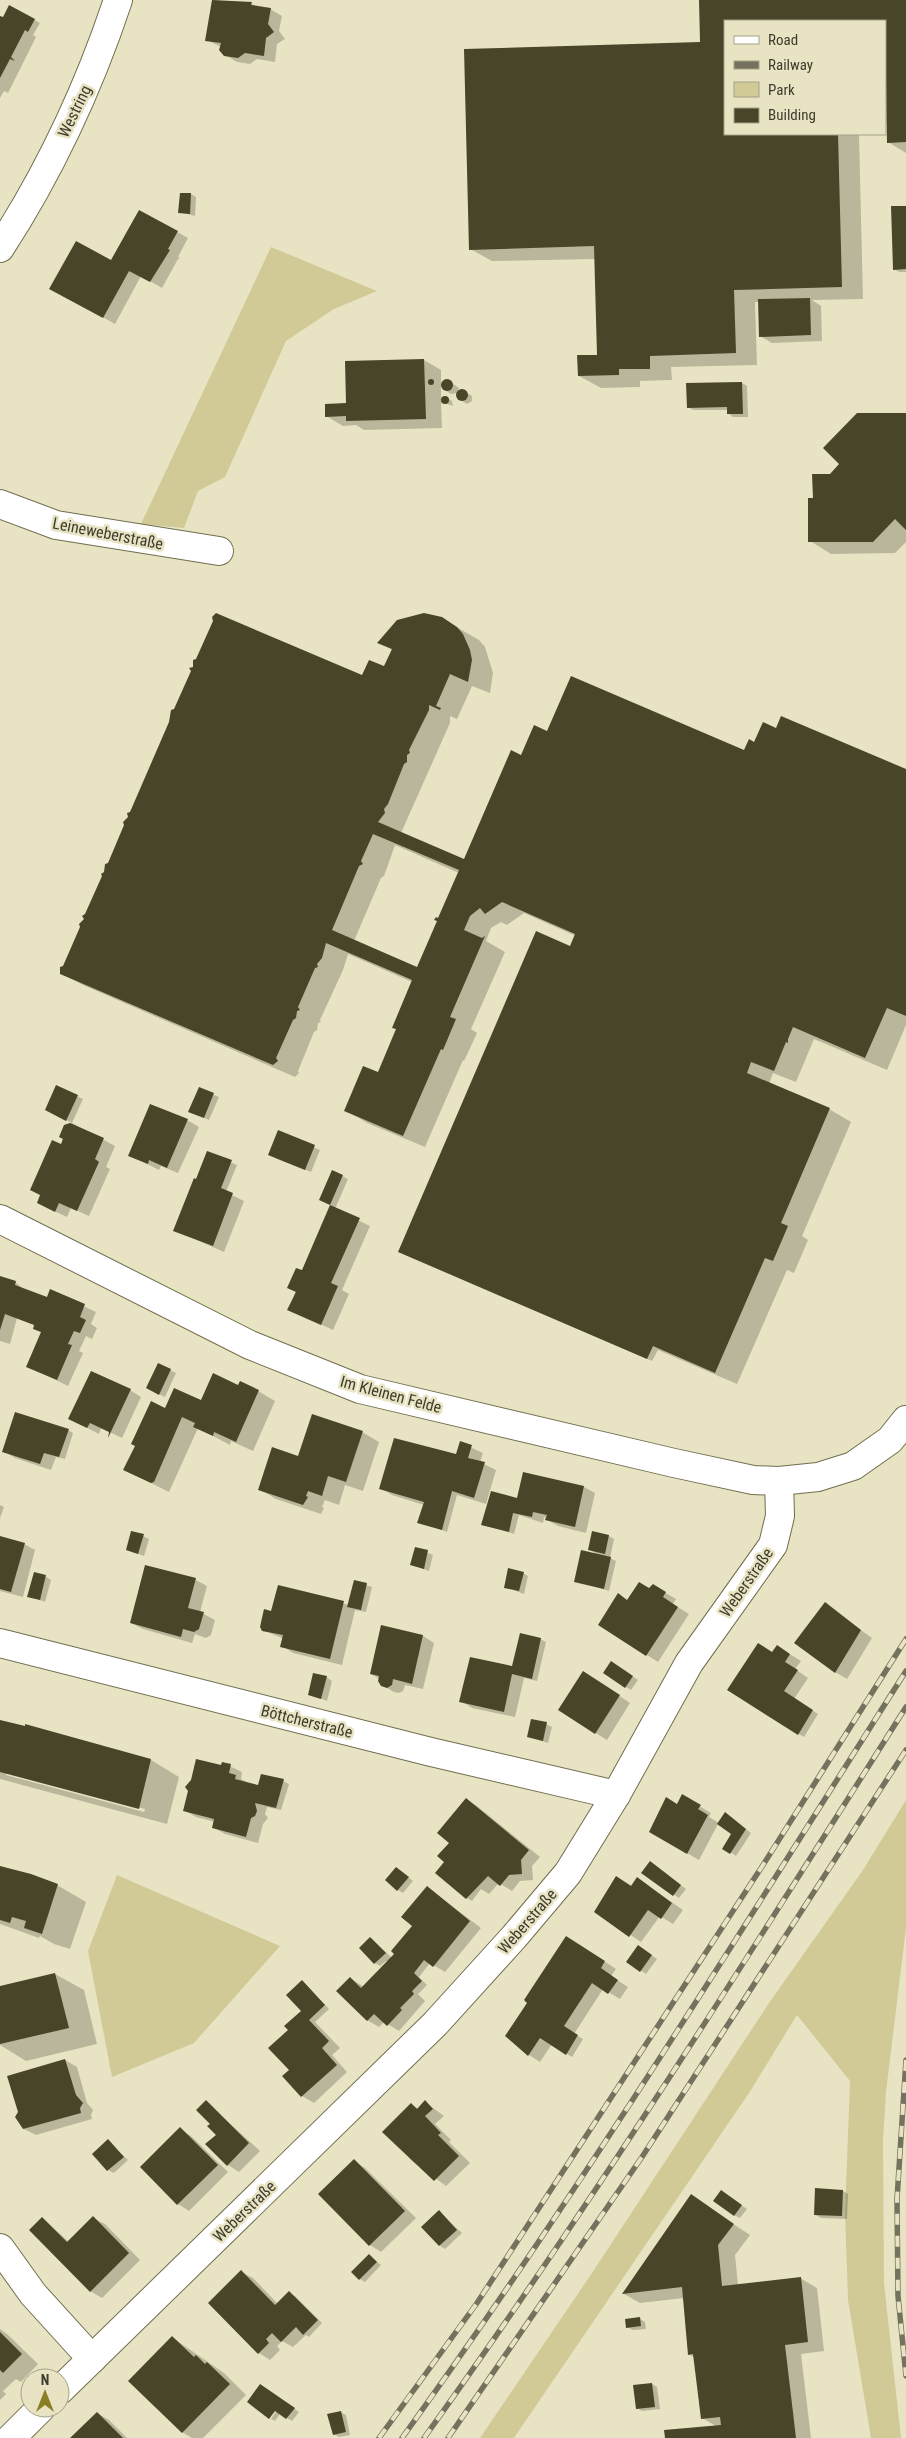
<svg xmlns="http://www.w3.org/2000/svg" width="906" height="2438" viewBox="0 0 906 2438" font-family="'Roboto Condensed',sans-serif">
  <rect width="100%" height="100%" fill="#e8e4c3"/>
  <g fill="#d1ca96">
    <polygon points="271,247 377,291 334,309 286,341 225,477 198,491 184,528 141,524"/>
    <polygon points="906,1800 906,1928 886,2092 883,2141 884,2283 901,2438 871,2438 848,2300 845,2213 850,2081 797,2015 749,2093 514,2438 480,2438 594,2270 769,2003 863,1870"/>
    <polygon points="117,1875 280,1946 194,2043 112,2077 88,1951"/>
  </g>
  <g fill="#0003" fill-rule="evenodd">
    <polygon points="213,0 251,4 270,9 282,16 279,31 285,39 277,44 275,62 257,59 250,64 237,62 225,55 221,47 207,40"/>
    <polygon points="700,0 906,0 906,153 888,142 887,124 885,123 885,21 725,21 725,134 859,134 863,299 812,300 821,306 822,341 772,343 760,336 760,302 755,302 757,365 671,367 672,380 640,381 640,387 601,388 579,376 598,356 595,259 492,261 470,249 701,43"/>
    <polygon points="10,6 40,23 33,35 36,37 8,93 4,91 0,98 0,17 11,23"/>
    <polygon points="191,194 196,197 195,216 180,212"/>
    <polygon points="906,207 906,272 899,272 894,269"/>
    <polygon points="139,211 188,238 178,257 180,258 178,259 162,288 141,276 115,324 51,288 111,262"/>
    <polygon points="424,360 441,370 441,383 448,380 459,388 457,393 451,394 445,390 441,383 441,400 446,397 452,401 453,406 441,402 442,428 364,430 356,425 343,426 326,416"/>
    <polygon points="742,383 747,386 748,417 733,417 728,413 728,410 693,410 688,407"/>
    <polygon points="462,390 472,396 472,401 467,404 459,399 457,393"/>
    <polygon points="906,415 906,542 895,553 831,554 810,541 814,499 830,475"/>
    <path d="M441,618L479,640L485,647L493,673L490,693L472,686L457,719L450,716V723L401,833L465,860L522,757L548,732L745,751L777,729L906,771V1025L887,1070L814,1039L796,1082L773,1073L769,1084L829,1109L851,1122L802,1236L808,1240L794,1273L787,1270L737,1384L658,1350L652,1361L404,1254L576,936L524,913L507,925L501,922L491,928L486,941L505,952L471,1029L477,1033L464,1061L463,1060L425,1147L367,1123L346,1110L378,1074L397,1030L393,1027L412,982L348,954L343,970L320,1020L321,1022L318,1023L317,1030L314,1032L298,1071L299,1073L295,1077L83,985L61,973L363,677L385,668L392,650L379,642ZM395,845L459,873L418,968L354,941L381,878L384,876Z"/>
    <polygon points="57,1087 83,1099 72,1123 52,1113"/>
    <polygon points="199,1089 219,1097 209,1120 195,1114"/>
    <polygon points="187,1120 199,1127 178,1173 161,1166 159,1170 129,1155"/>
    <polygon points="72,1123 115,1146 106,1167 110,1169 89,1216 71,1208 67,1217 50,1209 65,1126"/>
    <polygon points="279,1132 320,1150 311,1172 275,1158"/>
    <polygon points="208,1153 237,1165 226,1192 244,1201 224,1252 174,1230"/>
    <polygon points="342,1176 348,1179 335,1209 370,1226 342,1290 349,1294 333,1330 289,1310 302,1272 331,1205 326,1203"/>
    <polygon points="0,1278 15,1282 26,1291 47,1299 51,1291 96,1312 91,1324 97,1328 92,1339 86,1336 79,1351 83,1353 68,1386 27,1366 42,1333 34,1328 36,1325 17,1318 10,1344 0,1341"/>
    <polygon points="159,1365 176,1373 165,1397 153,1391"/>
    <polygon points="238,1386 258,1391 275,1401 253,1451 231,1441 230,1445 198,1428 169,1492 125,1470 165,1410 201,1402"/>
    <polygon points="130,1390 141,1397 122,1438 101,1428 99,1434 70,1419"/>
    <polygon points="68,1430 73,1433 65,1459 56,1457 51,1470 15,1458 4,1451"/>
    <polygon points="362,1432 379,1442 363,1491 345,1485 339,1505 325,1500 322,1507 324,1508 321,1514 276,1499 259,1489 299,1458"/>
    <polygon points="461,1443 483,1453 480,1462 496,1470 486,1504 457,1495 447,1532 419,1522 424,1505 392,1495 381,1488 457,1456"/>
    <polygon points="524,1473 584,1487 595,1493 586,1533 558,1526 547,1520 547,1518 544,1517 543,1523 519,1515 514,1534 483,1524 517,1500"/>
    <polygon points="0,1505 4,1507 0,1518"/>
    <polygon points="143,1536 149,1539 144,1556 127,1550"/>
    <polygon points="609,1536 614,1539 610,1558 616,1561 609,1591 575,1581 598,1555 589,1549"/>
    <polygon points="0,1537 24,1544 35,1550 23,1597 0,1591"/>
    <polygon points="416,1548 433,1555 429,1571 412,1565"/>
    <polygon points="146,1566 196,1580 207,1586 200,1612 215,1620 211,1635 206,1638 195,1634 192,1643 143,1629 131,1623"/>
    <polygon points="523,1573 528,1576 524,1594 505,1587"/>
    <polygon points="45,1576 51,1580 45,1602 29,1596"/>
    <polygon points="355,1581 372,1587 366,1612 355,1610 342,1665 293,1653 282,1646 284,1639 263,1630 272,1612 279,1587 349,1605"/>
    <polygon points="650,1589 664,1592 676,1599 673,1604 689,1614 658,1662 647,1655 628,1601"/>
    <polygon points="825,1604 872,1638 847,1679 835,1672"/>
    <polygon points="423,1636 434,1643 423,1689 405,1685 403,1691 399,1693 394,1692 382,1685 380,1679 371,1674"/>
    <polygon points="540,1639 546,1642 537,1681 524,1678 515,1717 472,1708 461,1701 518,1669"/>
    <polygon points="772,1653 788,1653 801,1661 795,1669 808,1678 794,1699 818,1714 804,1737 777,1720"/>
    <polygon points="617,1666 638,1680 631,1690 626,1687"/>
    <polygon points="326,1677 332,1681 327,1701 309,1694"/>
    <polygon points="594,1679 630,1703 607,1740 559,1710"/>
    <path d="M0,1721L26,1728V1726L151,1760L179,1777L167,1824L0,1779ZM6,1773L145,1809L144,1812L6,1775Z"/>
    <polygon points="546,1724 552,1727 548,1743 528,1737"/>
    <polygon points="223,1763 242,1772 241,1779 248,1783 260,1786 283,1781 289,1784 281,1810 267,1807 265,1814 268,1818 263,1824 258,1843 225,1834 213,1827 215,1822 196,1817 184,1810"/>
    <polygon points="682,1796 711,1813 709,1817 719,1823 731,1817 751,1833 736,1856 724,1848 733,1834 718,1824 699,1860 651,1832 678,1805"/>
    <polygon points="466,1800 477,1806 540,1857 532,1866 533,1880 520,1881 512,1891 499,1883 489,1894 481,1889 472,1901 467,1898 446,1862"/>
    <polygon points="655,1865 686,1889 679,1898 642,1873"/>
    <polygon points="0,1866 57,1885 86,1902 70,1949 54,1944 40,1936 39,1938 0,1924"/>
    <polygon points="397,1868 413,1881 403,1893 398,1890"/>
    <polygon points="617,1877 632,1886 637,1878 683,1910 673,1924 660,1916 641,1942 596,1912"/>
    <polygon points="427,1887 481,1928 445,1972 430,1963 419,1977 427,1985 418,1994 425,2001 399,2031 384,2022 379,2027 367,2020 350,1978 364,1987 388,1962 386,1961 380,1966 375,1963 371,1938 392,1958 413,1926"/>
    <polygon points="578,1944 616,1969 611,1976 628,1987 620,1999 603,1989 574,2034 583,2039 572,2057 552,2044 540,2062 529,2055 507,2036"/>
    <polygon points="643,1949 657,1959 646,1974 628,1962"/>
    <polygon points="55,1974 84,1990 97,2044 26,2061 0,2045 0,1987"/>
    <polygon points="302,1981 329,2009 315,2022 340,2048 332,2055 347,2072 314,2103 302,2096 283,2076 290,2070 290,2030 306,2015"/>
    <polygon points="65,2060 77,2067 87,2103 93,2110 91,2115 92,2119 36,2135 24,2129"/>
    <polygon points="206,2102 260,2151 239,2172 228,2165 207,2144 217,2135"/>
    <polygon points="425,2102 444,2116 435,2124 451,2140 449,2142 470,2163 446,2186 412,2161 384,2132 412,2105 419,2109"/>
    <polygon points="180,2129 191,2136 228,2172 189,2211 178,2204 141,2167"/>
    <polygon points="108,2141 128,2160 114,2173 108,2170"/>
    <polygon points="354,2161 365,2168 416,2218 381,2252 370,2245"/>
    <polygon points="816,2190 843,2191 848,2194 847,2219 821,2218 816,2215"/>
    <polygon points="726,2195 747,2209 740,2218 734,2215"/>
    <polygon points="691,2196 750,2235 735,2255 738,2285 800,2278 817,2288 824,2351 801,2354 811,2438 666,2438 716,2426 702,2418 695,2358 689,2354 684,2298 640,2303 624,2294"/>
    <polygon points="439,2212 462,2233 445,2249 440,2246"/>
    <polygon points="93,2218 105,2224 140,2260 102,2298 90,2291 43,2219 69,2242"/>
    <polygon points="369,2255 381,2265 365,2282 360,2279"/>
    <polygon points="241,2272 253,2278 278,2304 289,2293 295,2296 322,2323 309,2337 306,2335 293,2347 282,2341 277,2346 280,2350 270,2360 259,2353"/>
    <polygon points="640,2319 645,2322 646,2329 633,2330 627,2327"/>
    <polygon points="0,2329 7,2334 38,2364 21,2382 16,2379 3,2391 6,2394 0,2400"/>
    <polygon points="173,2338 224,2373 246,2395 203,2438 192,2438 182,2432"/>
    <polygon points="652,2384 657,2387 660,2409 642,2411 637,2408"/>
    <polygon points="266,2388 299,2412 292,2421 280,2414 275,2421 271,2419 279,2407"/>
    <polygon points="340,2412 346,2415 350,2435 339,2437 334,2434"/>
    <polygon points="97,2413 109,2420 127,2438 72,2438"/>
  </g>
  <g fill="#494529" fill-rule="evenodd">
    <polygon points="212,0 252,2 251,5 271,8 268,24 274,32 266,38 264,56 245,53 238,58 224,56 219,50 221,43 205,41"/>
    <polygon points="699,0 906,0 906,142 887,143 885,21 725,21 725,134 838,134 842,287 734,290 736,353 650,356 650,369 619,369 619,375 578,376 577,355 597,355 594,246 469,250 464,49 700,42"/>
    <polygon points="9,5 35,19 28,32 25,30 11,57 15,61 10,59 0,78 0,16 3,17"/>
    <polygon points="180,193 191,193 190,214 178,213"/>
    <polygon points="891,206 906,206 906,269 893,270"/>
    <polygon points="139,210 178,231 168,249 170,250 150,282 129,271 103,318 49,289 76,241 111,260"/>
    <polygon points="810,298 811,335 759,337 758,299"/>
    <polygon points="424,359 426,419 346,421 346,416 325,417 325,404 346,403 345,361"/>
    <circle cx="447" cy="385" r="6"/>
    <circle cx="431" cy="382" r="3"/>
    <polygon points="742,382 743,414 727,414 727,407 687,408 686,383"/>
    <circle cx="462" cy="395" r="6"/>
    <circle cx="445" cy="400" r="4"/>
    <polygon points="857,413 906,413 906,530 895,519 873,542 808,542 808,498 813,498 812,474 830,474 839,464 823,448"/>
    <path d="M216,613L362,675L369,660L384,666L392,649L377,643L397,620L424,613L442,617L457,627L463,634L470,650L472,660L468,682L450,674L436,706L441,708L440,710L429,705V710L409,750L410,753L407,755V762L404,764L388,804L384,809L385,813L378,822L464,859L511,750L521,755L534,725L547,731L571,676L744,750L749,739L754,742L763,722L776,728L781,716L906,769V1016L887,1008L865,1058L793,1027L788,1039V1043L786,1042L774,1071L751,1062L747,1073L830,1108L781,1223L788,1226L773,1261L765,1258L715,1373L653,1346L647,1359L398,1252L536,931L570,946L575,934L502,902L485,914L480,908L470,916L464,930L482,938L485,936L450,1017L456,1019L443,1050L441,1049L403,1136L344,1111L363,1066L378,1072L396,1029L392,1028L412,980L326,943L322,958L317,964L318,967L315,968L298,1007L300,1010L297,1011L296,1018L293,1020L276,1058L278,1061L273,1065L60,974V967L63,966L80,927L79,924L84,919L82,916L85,914L102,876L101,874L104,872L105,864L108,863L124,825L123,822L128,817L127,813L130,812L169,722L171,710L174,709L191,671L189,668L193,667V660L196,659L213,621L212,617ZM373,834L459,870L438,918L436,917L434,920L437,921L417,967L332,930L359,866L363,864L361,861Z"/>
    <polygon points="56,1085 78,1095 66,1121 45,1110"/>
    <polygon points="199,1087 214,1093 204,1118 188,1112"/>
    <polygon points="150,1104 188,1119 167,1168 149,1160 148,1164 128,1156"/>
    <polygon points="70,1123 104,1138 95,1159 99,1162 77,1211 59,1203 55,1212 37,1203 40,1195 30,1190 52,1140 61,1144 63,1139 59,1137 64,1125"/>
    <polygon points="278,1130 315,1145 305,1170 268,1155"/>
    <polygon points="207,1151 232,1160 221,1188 233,1193 213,1246 173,1231 194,1178 196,1179"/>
    <polygon points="332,1170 343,1175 330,1205 360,1218 331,1283 338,1286 321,1325 287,1310 296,1292 287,1288 296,1268 302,1270 330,1205 319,1200"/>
    <polygon points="0,1276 16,1281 15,1285 47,1297 50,1289 85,1304 80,1317 86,1320 80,1333 74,1331 68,1344 72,1345 57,1380 26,1367 41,1332 33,1329 34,1325 5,1314 0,1330"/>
    <polygon points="158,1363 171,1369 159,1395 146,1388"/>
    <polygon points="91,1371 131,1389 108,1438 109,1432 90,1423 87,1428 68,1419"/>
    <polygon points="213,1373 238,1385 240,1381 259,1390 236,1442 214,1432 213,1436 193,1427 195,1423 182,1417 154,1482 151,1483 123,1470 135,1446 131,1444 151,1401 165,1408 174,1388 201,1400"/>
    <polygon points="15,1412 69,1429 59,1457 44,1453 40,1464 2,1452"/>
    <polygon points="312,1414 363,1431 346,1482 328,1476 322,1496 308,1491 306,1496 308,1497 303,1505 258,1490 272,1447 298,1456"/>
    <polygon points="394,1438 456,1454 460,1441 472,1445 468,1458 485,1462 474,1498 452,1491 442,1530 417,1523 424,1502 379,1489"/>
    <polygon points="523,1472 584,1486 575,1527 545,1520 547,1515 533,1512 532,1517 513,1513 509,1532 481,1525 491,1491 517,1498"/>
    <polygon points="131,1531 144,1534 138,1554 126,1550"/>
    <polygon points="592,1531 609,1535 605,1554 588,1550"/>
    <polygon points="0,1536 25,1543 11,1592 0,1589"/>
    <polygon points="415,1547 428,1550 424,1569 410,1565"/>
    <polygon points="581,1550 611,1557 604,1589 574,1582"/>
    <polygon points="145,1565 196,1578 188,1608 204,1612 199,1629 194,1632 183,1629 181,1637 130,1623"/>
    <polygon points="508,1568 524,1572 519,1591 504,1588"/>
    <polygon points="34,1572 46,1575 40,1600 27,1597"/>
    <polygon points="354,1580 367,1583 361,1610 347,1607"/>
    <polygon points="639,1582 649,1588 653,1584 666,1592 663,1597 678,1607 646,1656 598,1625 618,1593 627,1600"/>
    <polygon points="278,1585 344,1601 330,1659 280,1647 283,1635 262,1631 260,1627 264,1609 271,1611"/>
    <polygon points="825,1602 861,1630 835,1673 794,1643"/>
    <polygon points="381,1625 423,1635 412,1684 393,1679 392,1685 387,1688 381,1686 378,1681 379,1676 370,1674"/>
    <polygon points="520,1633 541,1638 532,1679 512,1674 504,1712 459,1702 470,1657 512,1666"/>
    <polygon points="758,1643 772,1652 777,1645 790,1654 785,1662 798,1670 784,1691 813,1710 798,1735 727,1690"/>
    <polygon points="611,1661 633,1676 625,1688 603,1673"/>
    <polygon points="583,1671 620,1695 595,1734 558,1710"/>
    <polygon points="313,1673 327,1676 321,1699 308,1695"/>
    <polygon points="531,1719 547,1722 543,1741 527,1737"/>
    <polygon points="0,1720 25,1726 25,1724 151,1759 139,1809 0,1772"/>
    <polygon points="196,1759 221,1765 222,1762 231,1764 229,1773 236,1775 235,1779 258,1785 261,1774 284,1779 276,1808 255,1803 257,1811 255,1816 251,1818 246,1837 212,1828 214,1819 183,1811 188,1791 185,1787 191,1780"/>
    <polygon points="682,1794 701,1805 698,1809 708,1815 687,1854 649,1832 666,1797 677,1804"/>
    <polygon points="466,1798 529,1850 521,1860 522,1874 509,1875 500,1886 488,1876 466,1899 435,1873 444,1862 437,1856 449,1843 437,1833"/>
    <polygon points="725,1812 746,1829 730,1854 722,1849 731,1834 717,1824"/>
    <polygon points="650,1861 681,1885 673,1896 641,1873"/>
    <polygon points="0,1866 31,1874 58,1884 42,1934 24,1928 26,1921 12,1917 10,1923 0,1920"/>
    <polygon points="396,1867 409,1877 397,1891 385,1880"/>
    <polygon points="616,1876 631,1886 637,1877 672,1903 661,1919 648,1910 629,1937 594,1912"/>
    <polygon points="427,1886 470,1921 433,1967 424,1960 414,1973 422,1981 412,1991 414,1994 400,2008 402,2010 387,2026 374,2014 367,2021 336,1991 350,1977 361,1988 394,1954 391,1951 412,1926 401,1917"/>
    <polygon points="566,1936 605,1961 601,1968 618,1980 608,1994 592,1983 564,2026 578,2035 566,2055 540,2038 528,2056 505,2036 527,2003 524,2000"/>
    <polygon points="370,1937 386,1953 374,1964 359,1948"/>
    <polygon points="638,1945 652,1955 640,1972 626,1962"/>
    <polygon points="55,1973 69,2028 0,2044 0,1986"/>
    <polygon points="302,1980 325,2005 309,2020 329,2041 322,2048 337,2065 301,2097 282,2076 289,2070 268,2048 288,2030 284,2026 301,2011 286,1995"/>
    <polygon points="65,2059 76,2095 83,2103 80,2108 81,2113 23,2129 15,2117 18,2112 7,2076"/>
    <polygon points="206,2100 249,2143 227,2166 205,2144 216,2135 207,2126 210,2124 196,2110"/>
    <polygon points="425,2100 433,2109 425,2116 441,2133 438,2135 459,2156 434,2181 382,2132 411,2103 417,2109"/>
    <polygon points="180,2127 218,2165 177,2205 140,2167"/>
    <polygon points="108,2139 124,2157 107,2171 92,2154"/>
    <polygon points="354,2159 405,2211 369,2246 318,2194"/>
    <polygon points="815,2188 843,2190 842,2216 814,2215"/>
    <polygon points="721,2190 742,2205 734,2216 713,2201"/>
    <polygon points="691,2194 734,2224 718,2245 722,2286 801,2277 808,2342 785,2345 796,2438 665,2438 664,2430 721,2425 720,2417 701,2419 693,2354 688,2355 682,2287 622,2294"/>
    <polygon points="439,2210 457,2230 439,2246 421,2227"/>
    <polygon points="93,2216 129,2253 90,2292 29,2230 42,2217 67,2242"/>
    <polygon points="369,2254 377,2262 359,2280 351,2272"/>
    <polygon points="241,2270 275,2305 289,2291 318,2320 303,2335 296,2327 281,2342 272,2333 266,2339 269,2343 258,2354 208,2303"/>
    <polygon points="640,2317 641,2326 626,2328 625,2319"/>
    <polygon points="0,2332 22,2354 3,2373 0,2370"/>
    <polygon points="172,2336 194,2357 196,2355 205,2364 207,2362 230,2384 182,2433 128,2381"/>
    <polygon points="652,2383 655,2407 636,2409 633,2385"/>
    <polygon points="260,2384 295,2408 286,2419 275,2411 269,2419 247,2402"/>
    <polygon points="341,2411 346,2432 333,2435 327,2414"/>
    <polygon points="97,2412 123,2438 70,2438"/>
  </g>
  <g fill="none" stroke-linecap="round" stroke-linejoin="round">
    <g stroke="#716d4f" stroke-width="30">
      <g id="minor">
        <path d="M0,248C50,171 89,87 118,0"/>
        <polyline points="0,504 56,525 219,551"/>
        <polyline points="0,1219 250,1345 360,1389 674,1463 753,1480 779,1481 818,1477 853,1466 890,1440 906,1420"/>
        <polyline points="0,1643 431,1752 616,1795"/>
        <polyline points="0,2248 33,2294 92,2359"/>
        <polyline points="60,2390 435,2024 514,1937 568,1873 616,1795 689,1663 773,1545 780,1516 779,1481"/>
        <polyline points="11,2438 41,2408"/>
      </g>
    </g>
    <use href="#minor" stroke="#fff" stroke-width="28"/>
    <g stroke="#74725e" stroke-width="5.5">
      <g id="rail">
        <polyline points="906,2060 897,2199 898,2296 906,2376"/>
        <polyline points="379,2438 477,2303 763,1865 906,1639"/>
        <path d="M402,2438C581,2190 742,1929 906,1671"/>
        <path d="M424,2438C594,2201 750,1954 906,1707"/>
        <polyline points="448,2438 642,2157 906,1750"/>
      </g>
    </g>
    <use href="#rail" stroke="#e8e4c3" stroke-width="4" stroke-dasharray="11" stroke-linecap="butt"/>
  </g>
  <g text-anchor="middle" stroke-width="5" stroke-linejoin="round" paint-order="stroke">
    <g font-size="16" fill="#3d3c2e" stroke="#e8e4c3">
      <text transform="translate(74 111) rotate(-64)" y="6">Westring</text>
      <text transform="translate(108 533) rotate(11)" y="6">Leineweberstraße</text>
      <text transform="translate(391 1394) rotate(15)" y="6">Im Kleinen Felde</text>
      <text transform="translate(746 1582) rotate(-55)" y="6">Weberstraße</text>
      <text transform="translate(307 1721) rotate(14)" y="6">Böttcherstraße</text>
      <text transform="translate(527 1921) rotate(-49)" y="6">Weberstraße</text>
      <text transform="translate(244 2211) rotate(-44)" y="6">Weberstraße</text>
    </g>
  </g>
  <rect x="724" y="20" width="162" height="115" fill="#e8e4c3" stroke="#a4a187"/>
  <rect x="734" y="36" width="25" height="8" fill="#ffffff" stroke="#a4a187"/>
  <text x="768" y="45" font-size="15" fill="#3d3c2e">Road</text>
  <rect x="734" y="61" width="25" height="8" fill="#74725e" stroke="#a4a187"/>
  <text x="768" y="70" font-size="15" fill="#3d3c2e">Railway</text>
  <rect x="734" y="82" width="25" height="15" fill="#d1ca96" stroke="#a4a187"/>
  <text x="768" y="95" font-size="15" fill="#3d3c2e">Park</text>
  <rect x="734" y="108" width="25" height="15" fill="#494529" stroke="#a4a187"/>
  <text x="768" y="120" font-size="15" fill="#3d3c2e">Building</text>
  <g transform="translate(45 2393)"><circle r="24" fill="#e8e4c3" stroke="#a4a187"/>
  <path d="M0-4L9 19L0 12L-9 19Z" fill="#8b7f25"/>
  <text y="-8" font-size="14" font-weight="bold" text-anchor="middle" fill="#3d3c2e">N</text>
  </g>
</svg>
